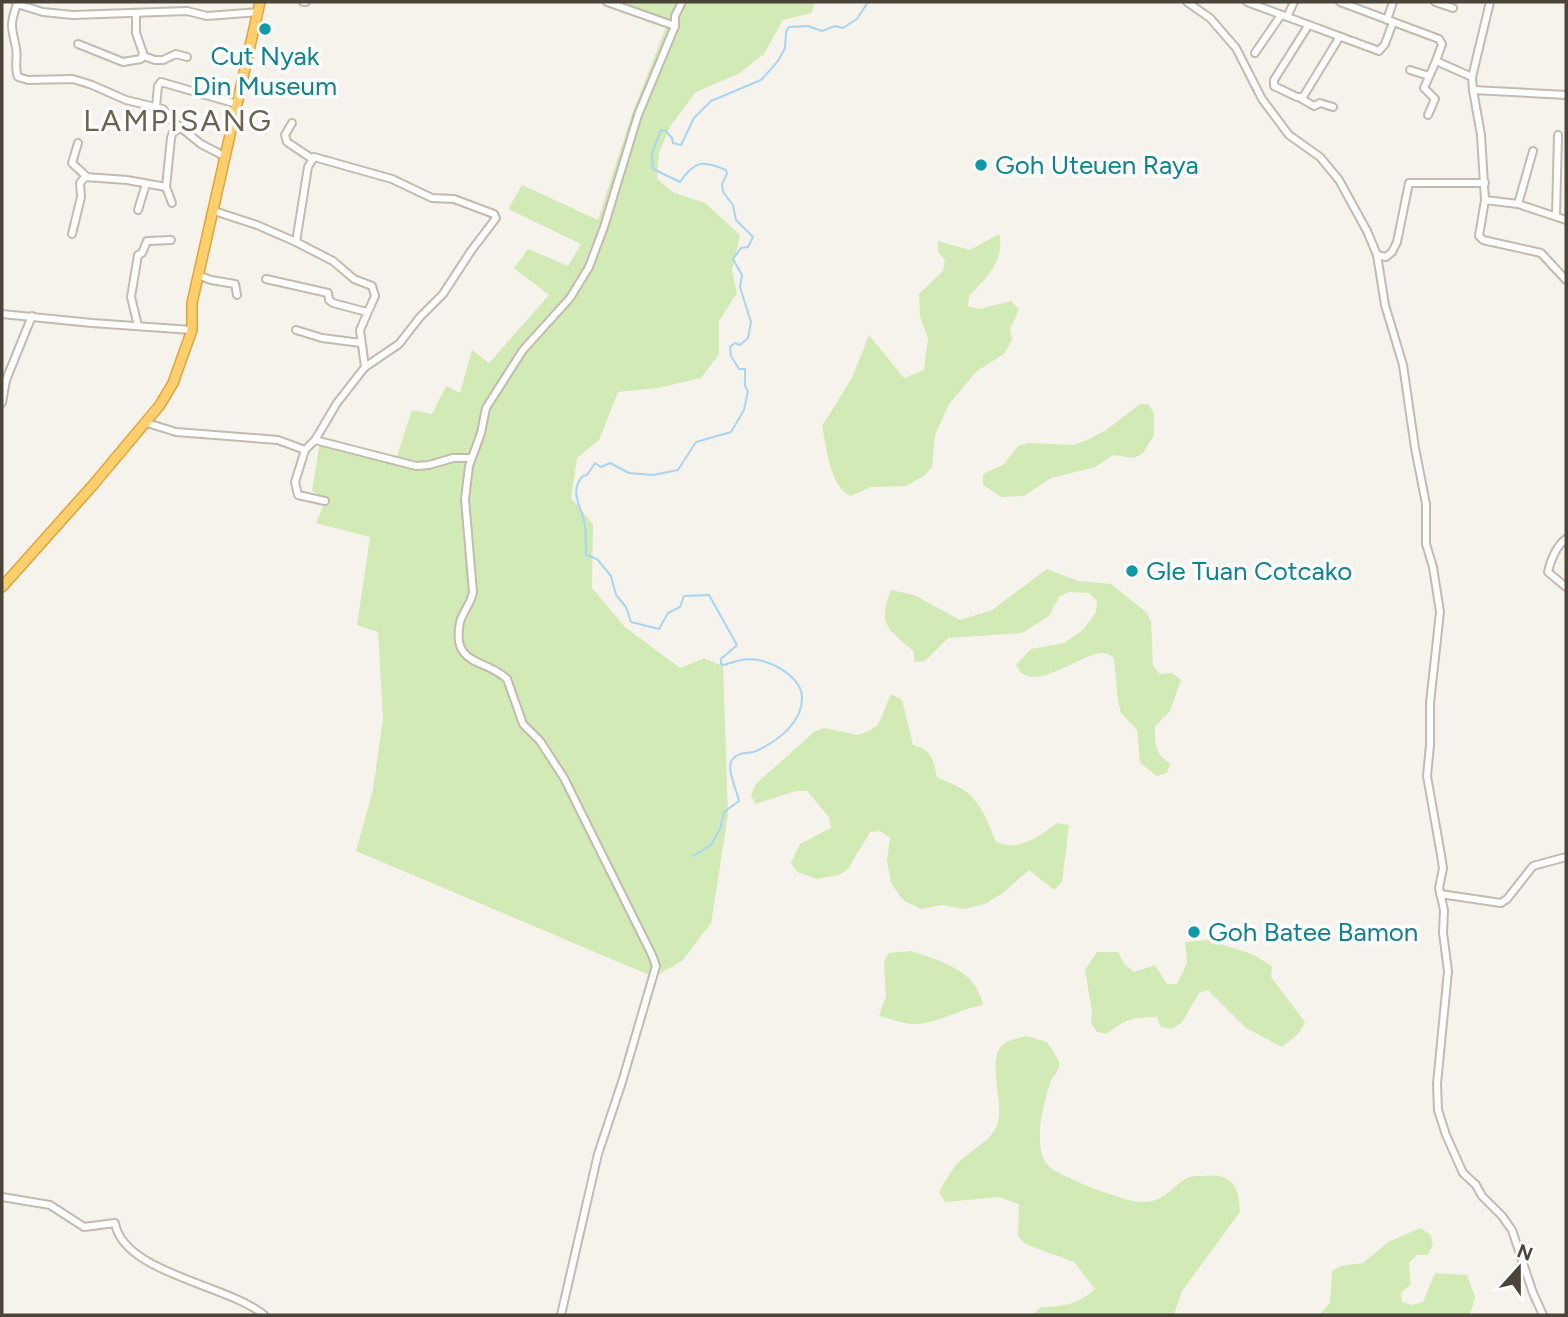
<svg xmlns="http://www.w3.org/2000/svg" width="1568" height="1317" viewBox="0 0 1568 1317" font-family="Figtree,sans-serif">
  <rect width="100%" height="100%" fill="#f6f3ec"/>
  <g fill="#d2eab5">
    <polygon points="631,2 816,2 811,13 783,20 764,54 738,74 696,92 671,125 659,152 657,179 674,193 705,203 740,235 732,271 737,293 719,321 719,354 701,378 658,388 618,392 599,440 577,458 571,498 593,524 592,588 625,627 680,668 704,658 723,666 728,815 711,923 682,961 654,977 356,851 373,790 383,718 378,632 357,625 370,537 316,523 326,498 312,491 320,441 397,456 412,410 432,414 446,386 460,393 472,350 489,363 549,295 514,268 528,249 568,266 581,244 508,209 522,185 598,220 632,114 667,25 625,11"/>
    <path d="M999,234C1006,259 985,280 969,296L968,306L979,309L1011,301L1019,309L1010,329L1012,340L1004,354L977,371L949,404L935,435L932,467L925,475L906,486L871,487L850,496C829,484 827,448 822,426L852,378L869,335L904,378L924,370L928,338L920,317L919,294L943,271L945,260L938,252V241L970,250Z"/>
    <polygon points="1140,404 1148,404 1154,413 1154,435 1143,453 1134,458 1113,455 1095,467 1051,478 1024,496 1001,497 983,485 983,474 1003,465 1018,446 1029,443 1074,445 1085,441 1105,431"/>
    <path d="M1047,569L1078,581L1111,584L1146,612L1151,621L1153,666L1160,674L1172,673L1181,680L1170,711L1155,726C1155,742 1154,754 1170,763L1167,773L1157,776L1140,763L1137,730L1121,713L1118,702L1114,658C1112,656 1107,653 1104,653C1085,651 1044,687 1023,674C1019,672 1018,668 1016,665L1031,649L1064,643L1083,630L1096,612L1097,601L1089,593L1069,592L1059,597L1049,616L1022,633L948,638L925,661L914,662V652C888,628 877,626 891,590L914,595L960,620L992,610Z"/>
    <path d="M891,694L902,700L913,745C932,750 933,759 937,777C947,782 959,786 968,793C982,805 989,825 996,842C1019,852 1039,837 1057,823L1069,825L1062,882L1054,890L1029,870L1003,893L985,904L964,909L942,905L921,909L903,900L891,883L887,860L890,838L880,831L870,832L848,869L839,875L817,879L797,872L791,863L800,844L831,828L829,817L807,791H796L755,804L751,795L756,784L814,732L824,728L858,735L869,731L878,725Z"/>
    <path d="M1208,940L1252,954L1272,966L1271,977L1305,1022L1299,1033L1282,1047L1246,1028L1208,990L1199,993L1182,1022L1172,1029L1161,1027L1157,1017C1130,1018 1127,1018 1107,1034L1097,1032L1091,1023L1092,1012L1085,970L1097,952H1118L1125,965L1134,972L1155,965L1167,984H1177L1187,963L1185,942Z"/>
    <path d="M911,951C940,961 976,969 983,1005C959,1009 936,1025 912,1024C901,1023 889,1018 879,1016L886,996L884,963L888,953Z"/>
    <path d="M1026,1036L1047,1042C1051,1049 1059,1057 1059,1065C1059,1073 1052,1076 1050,1083C1043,1105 1030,1154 1052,1169C1065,1178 1125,1202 1141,1202C1166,1202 1169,1188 1187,1178C1191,1176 1198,1176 1203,1176C1231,1173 1239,1184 1240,1212L1182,1291L1174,1315H1032L1041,1307C1063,1307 1079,1304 1095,1289L1074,1262L1025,1244L1018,1236L1019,1204L999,1197L945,1202L939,1192C944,1183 950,1172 957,1164C969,1150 993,1142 998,1122C1004,1100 985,1056 1005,1043C1011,1039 1020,1038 1026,1036Z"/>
    <polygon points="1420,1228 1430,1234 1433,1244 1428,1255 1417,1255 1409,1263 1411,1285 1401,1292 1402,1302 1412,1305 1423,1302 1435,1273 1467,1275 1475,1297 1470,1315 1319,1315 1330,1303 1332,1271 1341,1266 1363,1263 1388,1242"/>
  </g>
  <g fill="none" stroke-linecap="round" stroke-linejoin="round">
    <path stroke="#a9d4f2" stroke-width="2" d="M693,856L711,845L720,829L724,812L739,801C737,790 726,769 732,760C738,751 748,754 756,751C778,741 803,722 802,697C802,682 784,669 771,664C754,656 741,659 724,665L721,664V659L737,645L709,595L684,596L680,607L668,613L659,629L631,622L626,607L616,595L611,576L597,559L586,555C586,545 586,535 585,525C582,508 568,491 583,476L587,475L595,463L601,467L610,463L629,473L653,475L678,470L696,442L731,432L744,410L748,391L745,386V369H739L731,356L730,347L735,343L740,345L748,338L751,322L740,287L742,275L733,259L741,248L748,247L753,237L736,220L733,205L723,192L722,184L727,174L726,170C703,160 695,160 680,182L653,169L652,153L661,130H665L672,138L673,143L681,145L694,118L711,101L761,80L778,61L785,48L786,32L789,27L808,26L822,31L835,26L843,28L857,19L868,2"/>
    <g stroke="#c2bbae" stroke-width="10">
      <g id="minor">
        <polyline points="303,2 306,2"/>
        <polyline points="607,2 675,26"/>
        <polyline points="1187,2 1210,18 1236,48 1262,99 1289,135 1320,157 1339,180 1367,231 1377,255 1385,305 1403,365 1415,448 1426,504 1426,544 1433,567 1440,612 1430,703 1430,745 1427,776 1441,855 1443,868 1439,888 1444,910 1443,933 1448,971 1437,1084 1438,1110 1446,1135 1463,1173 1476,1185 1482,1196 1502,1216 1512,1230 1533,1293 1543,1315"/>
        <polyline points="1247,2 1379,51 1385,44 1393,22"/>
        <polyline points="1340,2 1439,39 1442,44 1436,61 1472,77"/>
        <polyline points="1435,2 1453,8"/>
        <polyline points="1287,17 1294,2"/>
        <polyline points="1387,20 1393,2"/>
        <polyline points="1308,26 1274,80 1274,86 1297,97 1303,97 1339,38"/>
        <polyline points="78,44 123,62 141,59 143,53 136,33 136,13"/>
        <polyline points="1255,53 1281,15"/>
        <polyline points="143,56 155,60 163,60 176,54 187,57"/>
        <polyline points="1410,70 1429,76"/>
        <polyline points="1473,90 1472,77 1490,2"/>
        <polyline points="1566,95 1473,90 1481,135 1485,200 1479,236 1483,240 1541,253 1566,280"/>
        <polyline points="1300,98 1314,106 1320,103 1333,107"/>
        <polyline points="156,107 158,86 161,82 237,104"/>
        <polyline points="1428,115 1435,99 1424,88 1436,61"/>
        <polyline points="292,123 285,135 287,142 311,158"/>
        <polyline points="78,143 72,163 87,177"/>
        <path d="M226,157L201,144L169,118L163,109L126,100L92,85L73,79L28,80L18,77C14,67 18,58 16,48C12,27 9,27 17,4L43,12L73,15L187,11L207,16L258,12"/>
        <polyline points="1485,200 1518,204 1566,220"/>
        <polyline points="172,203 166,187 171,138 173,132 182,128"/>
        <polyline points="1518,204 1533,151"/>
        <polyline points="138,210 146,184"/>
        <polyline points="1556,216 1558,135"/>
        <polyline points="72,234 81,197 80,183 85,177 127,180 166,187"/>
        <polyline points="296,242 308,167 314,157 392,179 432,198 454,199 494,214 496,218 493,222 471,251 443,294 420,317 399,344 365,367"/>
        <polyline points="1377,255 1386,257 1392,252 1397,242 1409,183 1485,183"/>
        <polyline points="198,275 211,280 235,284 237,295"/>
        <polyline points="266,279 328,293 329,300 333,303 367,312"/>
        <polyline points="2,314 92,323 192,330"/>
        <polyline points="138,326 131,297 138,255 142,253 147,241 171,240"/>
        <polyline points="296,330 322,338 361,343"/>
        <polyline points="2,403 6,380 32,316"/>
        <polyline points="147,423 176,432 278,440 305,450 315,440 337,403 365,367 360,330 375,296 372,286 354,279 333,261 296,242 257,225 214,211"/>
        <polyline points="315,440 416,466 429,465 453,458 471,458"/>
        <polyline points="305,450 295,482 298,495 325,501"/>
        <path d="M1566,539C1557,545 1550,561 1548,572L1566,587"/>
        <polyline points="1440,894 1501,903 1507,899 1533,866 1566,857"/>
        <path d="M2,1197L50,1205L84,1227L115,1223C123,1273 229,1285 264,1315"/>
        <path d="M561,1315L598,1154L622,1082L656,966L652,955L564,778L540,741L523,724L507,679C485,658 451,667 460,622C463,611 471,604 473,592L465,499L469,466L481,433L486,408L523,350L570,298L589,267L604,227L638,115L675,26V16L682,2"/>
      </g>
    </g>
    <g stroke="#e0a43c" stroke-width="12">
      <polyline id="highway" points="2,587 93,485 160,405 173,383 192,330 192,303 260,2"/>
    </g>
    <use href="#minor" stroke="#fff" stroke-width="6"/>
    <use href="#highway" stroke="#ffcf6e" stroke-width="9"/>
  </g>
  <g fill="#0f9aa8" stroke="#fff" stroke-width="2.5">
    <circle cx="265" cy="29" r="7"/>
    <circle cx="981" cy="165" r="7"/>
    <circle cx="1132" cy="571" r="7"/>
    <circle cx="1194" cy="932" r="7"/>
  </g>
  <g text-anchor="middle" stroke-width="7" stroke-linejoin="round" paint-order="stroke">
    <g font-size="26" fill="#0d838f" stroke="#fff" text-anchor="start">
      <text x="265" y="65" text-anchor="middle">Cut Nyak<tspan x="265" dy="30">Din Museum</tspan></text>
      <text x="995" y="174">Goh Uteuen Raya</text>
      <text x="1146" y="580">Gle Tuan Cotcako</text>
      <text x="1208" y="941">Goh Batee Bamon</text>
    </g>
    <g font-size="30" letter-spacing="2" fill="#6e6250" stroke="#fff">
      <text x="178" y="131">LAMPISANG</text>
    </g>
  </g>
  <rect width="1568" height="1317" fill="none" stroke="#4b4439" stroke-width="7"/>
  <g transform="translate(1519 1268) rotate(21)" stroke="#ffffff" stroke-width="5" paint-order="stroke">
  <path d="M0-5L12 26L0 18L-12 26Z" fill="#4b4439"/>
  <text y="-10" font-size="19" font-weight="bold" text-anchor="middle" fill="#4b4439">N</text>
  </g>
</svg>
